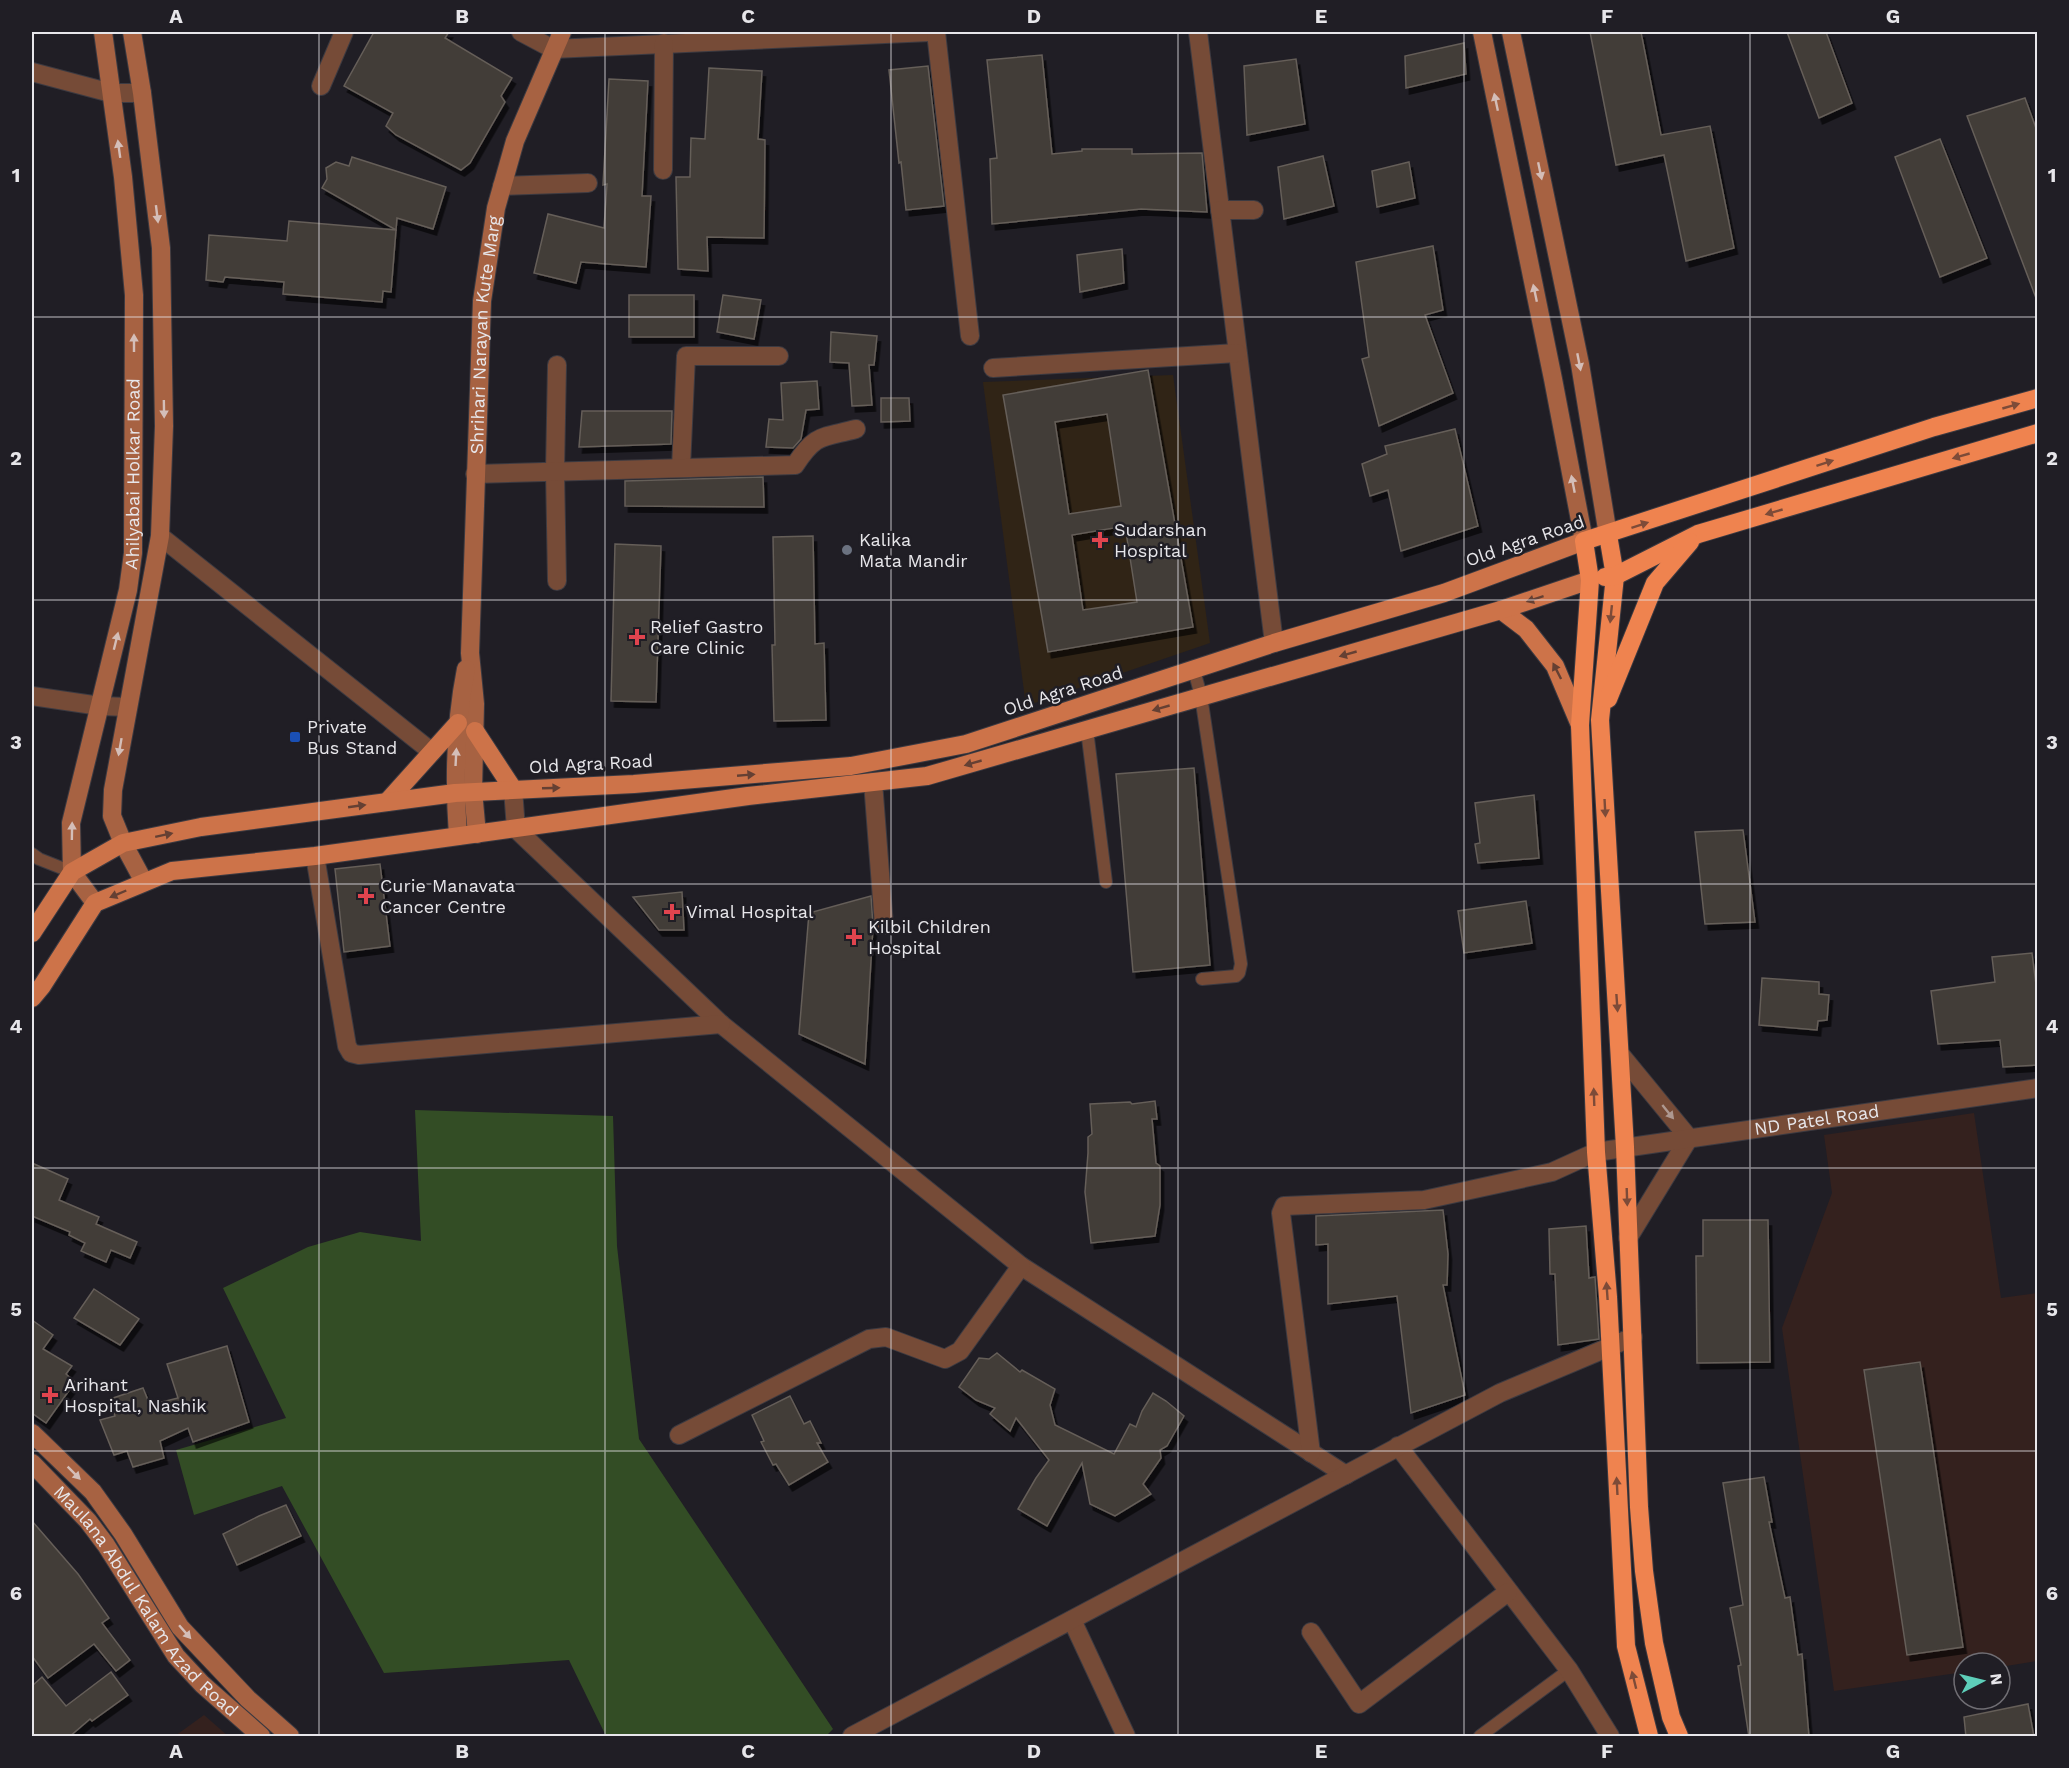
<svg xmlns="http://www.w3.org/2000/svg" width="2069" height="1768" viewBox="0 0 2069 1768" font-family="'Work Sans',sans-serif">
  <defs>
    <filter id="shadow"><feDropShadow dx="3.5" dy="6" stdDeviation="0" flood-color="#0009"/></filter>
  </defs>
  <rect width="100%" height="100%" fill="#201e25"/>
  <g fill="#34211e">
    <polygon points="1974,1113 2001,1298 2037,1293 2037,1661 2000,1667 2000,1663 1964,1663 1964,1672 1834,1691 1782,1328 1832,1193 1824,1135"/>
    <polygon points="204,1715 228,1736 175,1736"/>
  </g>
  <polygon fill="#302416" points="1173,375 1210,643 1026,706 983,382"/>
  <polygon fill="#334d25" points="415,1110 613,1116 617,1246 639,1439 833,1729 826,1736 606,1736 569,1660 384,1673 282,1486 194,1515 176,1450 286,1418 223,1288 308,1247 360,1232 421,1241"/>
  <g fill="#423c37" stroke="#655e59" stroke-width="1.5" fill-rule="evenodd" filter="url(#shadow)">
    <polygon points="374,32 449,32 445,38 512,78 501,96 505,102 470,163 461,170 396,135 386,126 393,113 344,86"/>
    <polygon points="1590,32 1641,32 1661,135 1710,126 1734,248 1686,261 1664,155 1616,165"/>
    <polygon points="1787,32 1826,32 1852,103 1819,118"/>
    <polygon points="1464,43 1466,74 1406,88 1405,56"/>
    <polygon points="1042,55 1052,154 1082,151 1082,149 1132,149 1132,154 1202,153 1207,212 1141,209 992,224 990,159 997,158 987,60"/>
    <polygon points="1296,59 1305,124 1247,135 1244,66"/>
    <polygon points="928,66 944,206 906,210 901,162 899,163 889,70"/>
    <polygon points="709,68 762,71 758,139 765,140 764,238 707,237 708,271 678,269 676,177 690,177 691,138 705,139"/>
    <polygon points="609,79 648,81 642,196 651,196 646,267 581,262 576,283 534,273 548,214 604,228 607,184 603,185"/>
    <polygon points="2025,98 2037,131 2036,298 1967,116"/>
    <polygon points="1940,139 1987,258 1940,277 1895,157"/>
    <polygon points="1323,156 1334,206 1284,219 1278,167"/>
    <polygon points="352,157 446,187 433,229 397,218 396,230 322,188 327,179 326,168 336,162 349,166"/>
    <polygon points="1409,162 1415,198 1377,207 1372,171"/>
    <polygon points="289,221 396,230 391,292 383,291 382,302 283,294 284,282 225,277 223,282 206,280 209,235 287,241"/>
    <polygon points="1433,246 1443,310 1425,315 1453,393 1379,426 1362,359 1369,357 1356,262"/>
    <polygon points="1122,249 1124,283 1080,292 1077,255"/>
    <rect x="629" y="295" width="65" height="42"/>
    <polygon points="723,295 761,300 754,339 717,332"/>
    <polygon points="831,332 877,336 874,365 869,365 872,405 852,406 849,363 830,362"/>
    <path d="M1148,370L1193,627L1048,652L1003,395ZM1107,414L1121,506L1069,514L1055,422ZM1125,526L1137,602L1083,610L1072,535Z"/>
    <polygon points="817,381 819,409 806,410 801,439 793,448 766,447 769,419 783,420 781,383"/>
    <polygon points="881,398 909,398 910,421 881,422"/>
    <polygon points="582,411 672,411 671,444 579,447"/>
    <polygon points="1455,429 1478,526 1401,551 1388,490 1370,496 1362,464 1387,454 1385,446"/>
    <polygon points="763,477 764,507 625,506 625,481"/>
    <polygon points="813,536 815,644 824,643 826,720 774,721 772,645 775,645 773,537"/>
    <polygon points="615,544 661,546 656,702 611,701"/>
    <polygon points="1194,768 1210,965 1133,972 1116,774"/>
    <polygon points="1534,795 1539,858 1478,863 1475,844 1480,843 1475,803"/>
    <polygon points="1743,830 1755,922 1705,924 1695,832"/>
    <polygon points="380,864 390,946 344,952 335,869"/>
    <polygon points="682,892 684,930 659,930 633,897"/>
    <polygon points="871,896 873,926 865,1064 799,1034 809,913"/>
    <polygon points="1526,901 1532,943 1464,953 1458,911"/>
    <polygon points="2032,953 2037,993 2037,1065 2003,1067 2000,1040 1938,1044 1931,991 1995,982 1992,957"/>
    <polygon points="1762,978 1819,982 1819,994 1829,995 1827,1020 1818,1021 1817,1030 1759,1025"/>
    <polygon points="1155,1101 1157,1119 1152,1119 1156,1163 1160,1166 1160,1205 1155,1236 1091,1243 1085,1192 1088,1153 1088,1137 1092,1134 1090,1104 1130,1102 1132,1104"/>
    <polygon points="32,1163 68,1179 59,1200 99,1217 96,1224 137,1242 130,1258 111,1250 106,1262 81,1251 85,1243 69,1235 70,1232 32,1216"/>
    <polygon points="1443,1210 1448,1254 1447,1285 1443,1285 1465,1395 1411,1413 1397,1296 1328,1304 1328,1244 1316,1245 1316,1216"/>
    <polygon points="1703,1220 1768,1220 1770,1362 1697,1363 1696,1256 1703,1256"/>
    <polygon points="1586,1226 1589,1278 1595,1277 1599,1339 1558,1345 1555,1274 1550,1274 1549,1229"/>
    <polygon points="94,1289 139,1319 120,1345 74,1318"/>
    <polygon points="32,1320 53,1335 43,1349 72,1366 66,1374 75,1382 46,1423 32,1413"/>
    <polygon points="227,1346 249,1422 193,1442 188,1428 160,1441 164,1458 133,1467 127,1451 114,1455 100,1420 115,1416 110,1399 143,1388 150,1405 178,1398 167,1364"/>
    <polygon points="997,1353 1020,1372 1022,1370 1055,1389 1050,1405 1055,1425 1114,1454 1130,1424 1136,1427 1142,1411 1153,1393 1166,1401 1184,1416 1167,1446 1160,1450 1161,1458 1143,1484 1151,1494 1115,1516 1090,1504 1082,1463 1047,1526 1018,1509 1036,1478 1049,1460 1016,1418 1010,1431 990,1414 995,1408 976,1400 959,1387 979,1358 989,1359"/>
    <polygon points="1920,1362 1963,1647 1907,1655 1864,1370"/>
    <polygon points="790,1396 804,1424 810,1421 821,1443 817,1443 828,1462 789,1485 776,1464 773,1465 761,1442 764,1441 752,1415"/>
    <polygon points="1764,1477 1772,1522 1769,1522 1785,1598 1790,1597 1798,1655 1802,1654 1809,1737 1749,1737 1738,1666 1741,1665 1730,1608 1743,1605 1723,1483"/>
    <polygon points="286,1505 301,1536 237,1565 223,1534 259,1516"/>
    <polygon points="32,1521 78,1574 109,1618 102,1623 130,1660 116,1671 94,1644 48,1678 32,1656"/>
    <polygon points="111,1672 128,1695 92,1721 90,1719 69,1737 32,1737 32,1686 42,1677 66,1706"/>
    <polygon points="2028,1704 2034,1737 1966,1737 1964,1717"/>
  </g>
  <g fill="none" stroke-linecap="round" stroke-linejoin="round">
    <g stroke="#3c3a41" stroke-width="14">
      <g id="lane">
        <polyline points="1194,670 1201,696 1241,964 1239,973 1236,976 1202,979"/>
        <polyline points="1087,730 1106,882"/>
        <polyline points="32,854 39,859 72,872"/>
        <polyline points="1480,1736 1569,1670"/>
      </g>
    </g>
    <g stroke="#3c3a41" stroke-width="20">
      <g id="street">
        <polyline points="521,32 553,49 930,32"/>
        <polyline points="936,32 970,336"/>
        <polyline points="1198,32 1274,643"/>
        <polyline points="32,72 111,93 142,93"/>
        <polyline points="321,86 344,32"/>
        <polyline points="663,170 664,43"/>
        <polyline points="502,186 588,183"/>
        <polyline points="1220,210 1254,210"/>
        <polyline points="557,365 555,471 557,581"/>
        <polyline points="993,368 1237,353"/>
        <polyline points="681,468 686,356 779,356"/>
        <path d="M475,474L795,465C816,433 822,438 856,429"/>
        <polyline points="160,536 432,752"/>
        <polyline points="32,696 100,706 128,707"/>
        <polyline points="873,782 884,925"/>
        <polyline points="513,789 516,829 721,1024 1021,1266 1346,1475"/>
        <polyline points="315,856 347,1046 351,1053 359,1055 721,1024"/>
        <polyline points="1620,1054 1689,1138 1628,1238"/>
        <polyline points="679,1435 869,1339 886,1337 945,1359 960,1351 1021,1266"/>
        <polyline points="1398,1446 1569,1670 1610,1736"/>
        <path id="s1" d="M1311,1453L1281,1213L1284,1206L1424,1200L1552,1172L1596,1152L2038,1088"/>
        <polyline points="1072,1620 1126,1736"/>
        <polyline points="1311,1632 1359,1704 1508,1592"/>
        <polyline points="852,1736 1500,1393 1633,1337"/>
      </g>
    </g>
    <g stroke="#3c3a41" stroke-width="20">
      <g id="secondary">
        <polyline points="132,32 142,93 161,248 164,426 160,536 113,790 112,816 123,843 144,882"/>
        <polyline points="1482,32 1553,379 1584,541"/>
        <polyline points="1511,32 1580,364 1608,535"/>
        <path id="s2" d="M477,834L473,791L475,704L470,653L482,301L496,208L515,141L562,32"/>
        <path d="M458,836C454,780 455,724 466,669"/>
        <path id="s3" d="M95,903L72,872L71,823L128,590L133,553L134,295L123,177L103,32"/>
        <polyline points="32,1433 93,1492 123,1534 180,1627 248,1699 290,1736"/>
        <path id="s4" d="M32,1463L88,1521L106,1545L176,1656L202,1684L261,1736"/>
      </g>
    </g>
    <g stroke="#3c3a41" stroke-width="20">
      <g id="primary">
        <polyline points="1501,610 1526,629 1555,666 1580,725"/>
        <polyline points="475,731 513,789"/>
        <polyline points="387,802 458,723"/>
        <polyline points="32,933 72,872 123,843 201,827 455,793 634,784 851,766 966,744 1274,643 1444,593 1584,541"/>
        <polyline points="32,998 42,986 95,903 172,871 315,856 748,796 927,776 1501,610 1590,580"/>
      </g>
    </g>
    <g stroke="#3c3a41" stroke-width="20">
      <g id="highway">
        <polyline points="1608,535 1615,576 1600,720 1625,1147 1639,1507 1644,1571 1654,1643 1671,1717 1679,1736"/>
        <polyline points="1605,577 1615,576 1698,534 2038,433"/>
        <polyline points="1608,699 1655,583 1690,542"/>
        <polyline points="1649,1736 1626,1646 1608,1297 1596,1152 1580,725 1590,580 1584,541 1934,427 2038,398"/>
      </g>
    </g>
    <use href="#lane" stroke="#764b37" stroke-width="12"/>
    <use href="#street" stroke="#764b37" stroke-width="18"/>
    <use href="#secondary" stroke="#a76242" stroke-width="18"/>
    <use href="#primary" stroke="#cd7349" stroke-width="18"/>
    <use href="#highway" stroke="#ef834f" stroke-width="18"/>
  </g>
  <defs><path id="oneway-solid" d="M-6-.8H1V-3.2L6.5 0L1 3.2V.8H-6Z" transform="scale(1.5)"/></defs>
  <g fill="#d4beb8">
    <use href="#oneway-solid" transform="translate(1496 102) rotate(-102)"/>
    <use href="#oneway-solid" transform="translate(119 149) rotate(-98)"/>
    <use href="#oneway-solid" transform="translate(1540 171) rotate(78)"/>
    <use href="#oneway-solid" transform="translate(157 214) rotate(83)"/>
    <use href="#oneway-solid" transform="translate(1535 293) rotate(-102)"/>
    <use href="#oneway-solid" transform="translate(134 343) rotate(-90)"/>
    <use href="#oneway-solid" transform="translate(1579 362) rotate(79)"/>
    <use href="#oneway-solid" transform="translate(164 409) rotate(89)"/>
    <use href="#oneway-solid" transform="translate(1573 484) rotate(-101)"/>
    <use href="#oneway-solid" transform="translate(116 641) rotate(-76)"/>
    <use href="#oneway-solid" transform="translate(120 747) rotate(100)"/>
    <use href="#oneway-solid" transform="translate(456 757) rotate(-87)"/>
    <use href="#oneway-solid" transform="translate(72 831) rotate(-89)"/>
    <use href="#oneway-solid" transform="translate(74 1473) rotate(45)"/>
    <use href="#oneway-solid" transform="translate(185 1632) rotate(49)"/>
  </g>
  <g fill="#7d4b38">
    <use href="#oneway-solid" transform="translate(2011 406) rotate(-16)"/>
    <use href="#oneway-solid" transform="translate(1961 456) rotate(164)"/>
    <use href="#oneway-solid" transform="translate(1825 463) rotate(-18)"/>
    <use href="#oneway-solid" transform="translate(1774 512) rotate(164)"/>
    <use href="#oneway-solid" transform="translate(1640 525) rotate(-18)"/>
    <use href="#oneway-solid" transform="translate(1611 614) rotate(96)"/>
    <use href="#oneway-solid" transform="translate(1605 808) rotate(87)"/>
    <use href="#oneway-solid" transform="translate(1617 1003) rotate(86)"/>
    <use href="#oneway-solid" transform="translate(1594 1097) rotate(-92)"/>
    <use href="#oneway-solid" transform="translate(1627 1197) rotate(88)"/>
    <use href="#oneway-solid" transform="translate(1607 1291) rotate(-94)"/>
    <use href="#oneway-solid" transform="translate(1617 1486) rotate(-93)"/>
    <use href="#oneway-solid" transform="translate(1634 1680) rotate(-104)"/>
  </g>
  <g fill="#654033">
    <use href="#oneway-solid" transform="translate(1535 599) rotate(162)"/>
    <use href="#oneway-solid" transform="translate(1348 654) rotate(164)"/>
    <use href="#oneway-solid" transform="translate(1557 671) rotate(-117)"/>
    <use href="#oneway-solid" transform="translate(1161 708) rotate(164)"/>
    <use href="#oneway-solid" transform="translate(973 763) rotate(164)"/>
    <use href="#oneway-solid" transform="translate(746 775) rotate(-5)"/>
    <use href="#oneway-solid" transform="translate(551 788) rotate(-2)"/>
    <use href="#oneway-solid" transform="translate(357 806) rotate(-8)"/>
    <use href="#oneway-solid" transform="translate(164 835) rotate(-12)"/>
    <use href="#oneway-solid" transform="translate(118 894) rotate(157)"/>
  </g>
  <use fill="#ae9890" href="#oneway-solid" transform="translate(1668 1112) rotate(51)"/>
  <path fill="none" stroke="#e7e6ea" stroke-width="1.5" stroke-opacity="0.55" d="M319,32V1736M605,32V1736M891,32V1736M1178,32V1736M1464,32V1736M1750,32V1736M32,317H2038M32,600H2038M32,884H2038M32,1168H2038M32,1451H2038"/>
  <g fill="#e0444e" stroke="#201e25" stroke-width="2">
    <path d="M1097 531h6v6h6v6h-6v6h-6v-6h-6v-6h6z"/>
    <path d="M634 628h6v6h6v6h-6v6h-6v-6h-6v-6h6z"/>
    <path d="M363 887h6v6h6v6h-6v6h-6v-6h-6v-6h6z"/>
    <path d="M669 903h6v6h6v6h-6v6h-6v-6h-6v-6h6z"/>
    <path d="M851 928h6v6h6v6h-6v6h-6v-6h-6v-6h6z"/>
    <path d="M47 1386h6v6h6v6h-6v6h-6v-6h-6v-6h6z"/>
  </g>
  <circle fill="#6b7280" stroke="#201e25" stroke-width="2" cx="847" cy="550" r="6"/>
  <rect fill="#1a4fb4" stroke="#201e25" stroke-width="2" x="289" y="731" width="12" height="12" rx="3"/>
  <g text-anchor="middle" stroke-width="5" stroke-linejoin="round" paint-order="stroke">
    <g font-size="18" fill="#e7e6ea" stroke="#201e25">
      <text dy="6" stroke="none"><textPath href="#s2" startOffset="500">Shrihari Narayan Kute Marg</textPath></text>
      <text dy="6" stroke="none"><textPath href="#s3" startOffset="444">Ahilyabai Holkar Road</textPath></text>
      <text transform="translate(1525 541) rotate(-19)" y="6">Old Agra Road</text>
      <text transform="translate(1063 691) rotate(-18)" y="6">Old Agra Road</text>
      <text transform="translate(591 764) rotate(-3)" y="6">Old Agra Road</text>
      <text dy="6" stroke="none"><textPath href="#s1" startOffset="792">ND Patel Road</textPath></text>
      <text dy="6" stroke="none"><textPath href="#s4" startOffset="180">Maulana Abdul Kalam Azad Road</textPath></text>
    </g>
    <g font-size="18" fill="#e7e6ea" stroke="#201e25" text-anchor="start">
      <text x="1114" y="536">Sudarshan<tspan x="1114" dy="21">Hospital</tspan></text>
      <text x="859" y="546">Kalika<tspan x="859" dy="21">Mata Mandir</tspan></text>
      <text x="650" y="633">Relief Gastro<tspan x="650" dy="21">Care Clinic</tspan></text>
      <text x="307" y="733">Private<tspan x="307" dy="21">Bus Stand</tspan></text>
      <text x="380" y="892">Curie Manavata<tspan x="380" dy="21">Cancer Centre</tspan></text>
      <text x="686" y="918">Vimal Hospital</text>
      <text x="868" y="933">Kilbil Children<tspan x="868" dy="21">Hospital</tspan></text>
      <text x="64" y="1391">Arihant<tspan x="64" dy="21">Hospital, Nashik</tspan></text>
    </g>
  </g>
  <rect width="2069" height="1768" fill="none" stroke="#201e25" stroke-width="66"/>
  <g transform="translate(1982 1681) rotate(83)"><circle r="28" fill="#201e25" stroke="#706e74" stroke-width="1.5"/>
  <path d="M0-4.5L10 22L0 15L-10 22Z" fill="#5dceb9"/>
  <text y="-9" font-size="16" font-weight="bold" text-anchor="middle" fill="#e7e6ea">N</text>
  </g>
  <rect x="33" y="33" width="2003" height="1702" fill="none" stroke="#e7e6ea" stroke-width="2"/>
  <g font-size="20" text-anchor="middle" font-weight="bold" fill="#e7e6ea">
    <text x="176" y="23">A</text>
    <text x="462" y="23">B</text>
    <text x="748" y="23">C</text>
    <text x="1034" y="23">D</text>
    <text x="1321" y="23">E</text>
    <text x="1607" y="23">F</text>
    <text x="1893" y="23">G</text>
    <text x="16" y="182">1</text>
    <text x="2052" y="182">1</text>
    <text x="16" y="465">2</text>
    <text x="2052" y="465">2</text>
    <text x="16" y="749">3</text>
    <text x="2052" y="749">3</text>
    <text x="16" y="1033">4</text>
    <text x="2052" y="1033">4</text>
    <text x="16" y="1316">5</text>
    <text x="2052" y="1316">5</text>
    <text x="16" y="1600">6</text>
    <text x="2052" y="1600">6</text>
    <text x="176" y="1758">A</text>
    <text x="462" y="1758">B</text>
    <text x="748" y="1758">C</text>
    <text x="1034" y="1758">D</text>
    <text x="1321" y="1758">E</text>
    <text x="1607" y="1758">F</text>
    <text x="1893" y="1758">G</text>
  </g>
</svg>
